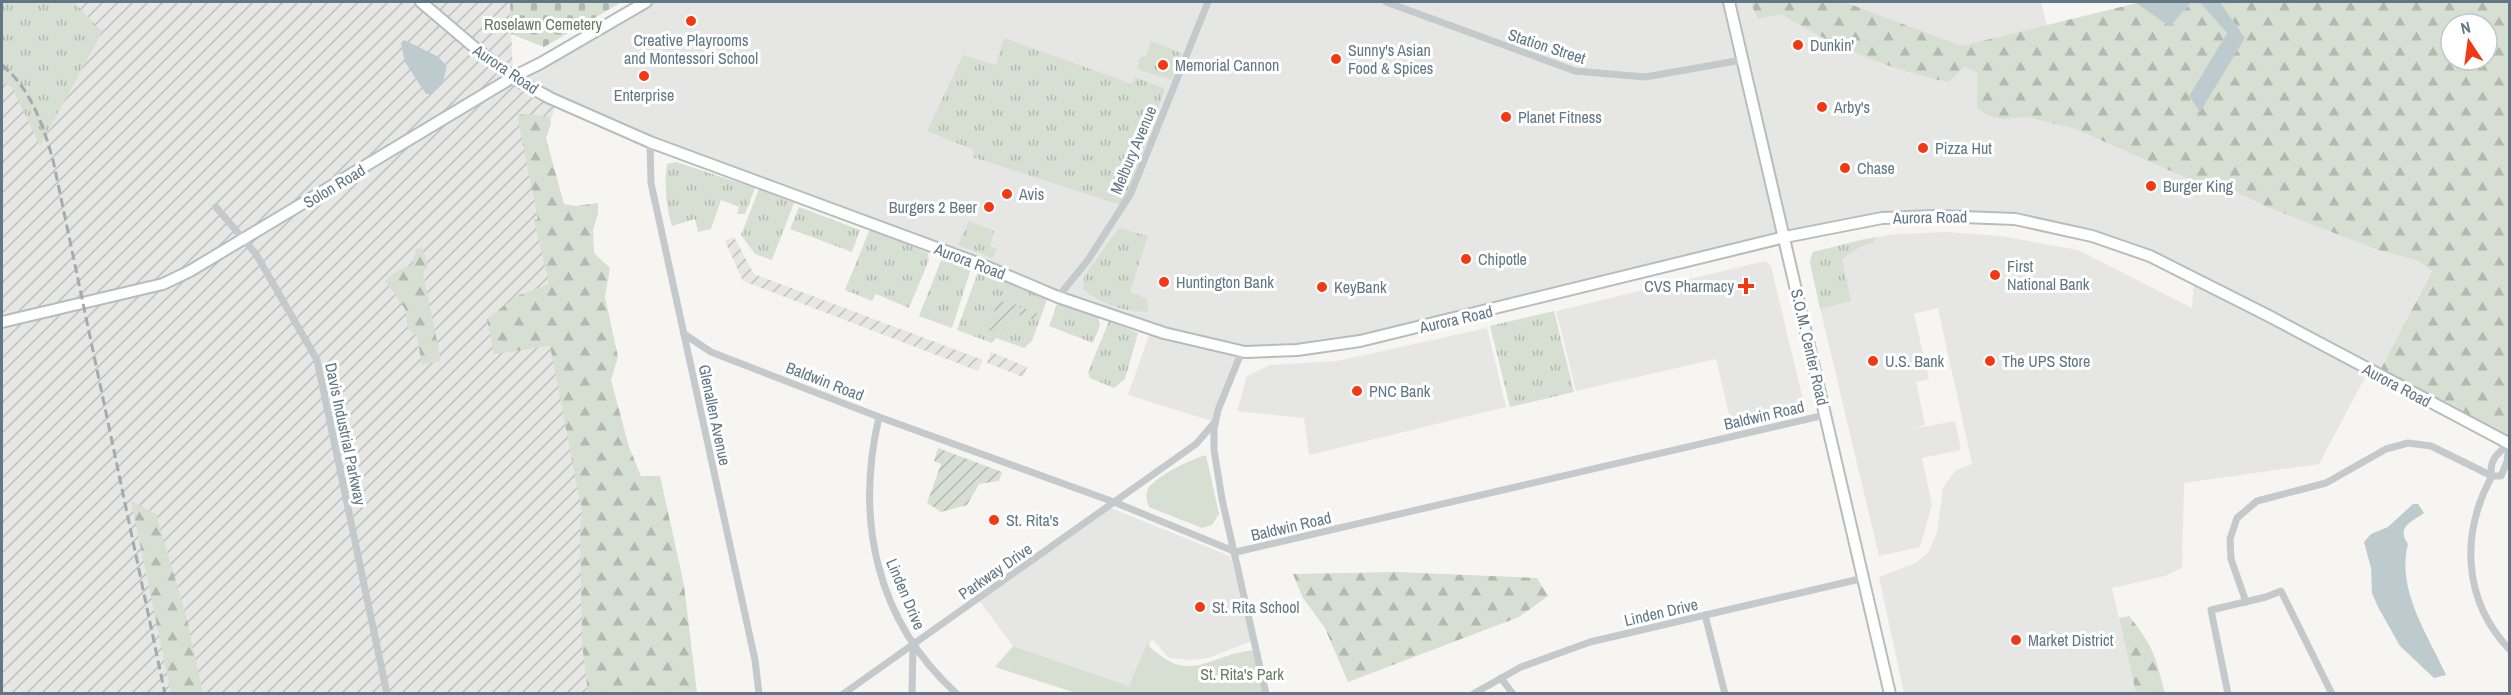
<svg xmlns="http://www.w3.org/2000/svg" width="2511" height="695" viewBox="0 0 2511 695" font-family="'Archivo Narrow',sans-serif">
  <defs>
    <pattern id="industrial-furrows" width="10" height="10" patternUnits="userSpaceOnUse" patternTransform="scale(1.5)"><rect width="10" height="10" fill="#e6e7e5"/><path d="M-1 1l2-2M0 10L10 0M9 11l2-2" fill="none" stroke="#bec0bf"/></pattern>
    <pattern id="grass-tufts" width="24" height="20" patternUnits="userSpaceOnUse" patternTransform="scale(1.5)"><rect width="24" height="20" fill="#d7ded2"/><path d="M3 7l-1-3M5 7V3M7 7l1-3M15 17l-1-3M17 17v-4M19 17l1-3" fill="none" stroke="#b2b9b0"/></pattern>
    <pattern id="forest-firs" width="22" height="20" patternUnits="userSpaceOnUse" patternTransform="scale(1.5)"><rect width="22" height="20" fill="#d7ded2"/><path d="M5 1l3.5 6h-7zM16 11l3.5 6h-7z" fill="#b2b9b0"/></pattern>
    <pattern id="cemetery-stones" width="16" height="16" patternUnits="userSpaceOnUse" patternTransform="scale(1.5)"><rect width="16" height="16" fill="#d7ded2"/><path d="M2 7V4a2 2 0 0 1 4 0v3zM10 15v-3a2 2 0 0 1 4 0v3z" fill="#b2b9b0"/></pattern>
    <pattern id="garden-furrows" width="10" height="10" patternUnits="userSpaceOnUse" patternTransform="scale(1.5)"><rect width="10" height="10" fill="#d7ded2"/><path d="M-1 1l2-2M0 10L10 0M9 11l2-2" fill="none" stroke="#b2b9b0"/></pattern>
  </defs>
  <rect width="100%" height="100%" fill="#f6f5f1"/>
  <g fill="#e6e7e5">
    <polygon points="646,2 2041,2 2047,26 1931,54 2443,249 2378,374 2369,370 2319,464 2184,483 2182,568 2165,576 2112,588 2136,693 1904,693 1879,577 1916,563 1928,553 1937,533 1943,487 1956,470 1972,464 1938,308 1914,314 1929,379 1916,382 1925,425 1912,429 1955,421 1961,450 1922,458 1932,505 1920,547 1879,556 1812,274 1810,261 1813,252 1863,239 1897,234 1947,232 2001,236 2078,250 2192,308 2194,278 2150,256 2015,219 1882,218 1360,341 1242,351 1215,422 1128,395 1151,329 650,142 513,77"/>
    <polygon points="1765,261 1771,266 1804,404 1731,422 1716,359 1576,391 1556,311"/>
    <polygon points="1487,328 1506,407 1309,455 1304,418 1237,411 1247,376 1270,365 1337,361"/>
    <polygon points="1108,507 1230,556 1254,640 1208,658 1192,660 1169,658 1152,639 1129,686 1013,646 978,599"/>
  </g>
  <g fill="url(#industrial-furrows)">
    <polygon points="2,2 510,2 513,77 557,100 546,138 619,693 2,693"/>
    <polygon points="734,237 754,274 983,360 978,371 743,281 725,241"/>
    <polygon points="991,352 1027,367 1023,377 987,363"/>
  </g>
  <g fill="url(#grass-tufts)">
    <polygon points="2,2 74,2 102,32 40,146 12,87 2,82"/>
    <polygon points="1004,38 1132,84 1135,77 1165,89 1124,206 972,157 974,150 927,131 963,55 996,65"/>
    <polygon points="1151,41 1181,53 1172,80 1137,69 1140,57 1146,56"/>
    <path d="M676,162L755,188L745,214H737L739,207L721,200L711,229L698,232L695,219L672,226C666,207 664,184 667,164Z"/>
    <polygon points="759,189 794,203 772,260 755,254 741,235"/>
    <polygon points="799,207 860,230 852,252 790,229"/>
    <polygon points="969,221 994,231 990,246 997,249 992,258 958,245"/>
    <path d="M1119,228L1148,236L1130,292L1147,299L1148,311C1133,315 1094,301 1083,289L1084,276Z"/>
    <polygon points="870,229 928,253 929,260 909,308 876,294 872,301 845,290"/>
    <polygon points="1876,237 1873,243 1862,246 1842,259 1851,301 1820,309 1810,261 1813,252"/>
    <polygon points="942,258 968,267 970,272 952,328 919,316"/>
    <polygon points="978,272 1048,297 1032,341 1024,348 996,338 992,343 957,330"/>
    <polygon points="1058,302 1098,317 1100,325 1093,343 1049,326"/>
    <polygon points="1554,311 1574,392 1510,407 1490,326"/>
    <polygon points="1109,321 1138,333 1125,379 1114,388 1090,378 1088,372"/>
  </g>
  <g fill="url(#forest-firs)" fill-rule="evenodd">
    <path d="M1750,2H1844L1962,46L2137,3L2170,27L2191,2H2199L2227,33L2189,96L2245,38L2220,2H2509V444L2378,374L2432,271L2417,260L2378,250L2265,206L2221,184L2207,187L2076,129L2028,117L2004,119L1990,116L1977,108V72L1964,67L1948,82C1887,69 1834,46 1781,14L1758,19ZM2451,24H2487V60H2451Z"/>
    <polygon points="526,114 549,117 551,124 546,138 564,204 576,206 598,203 598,213 593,230 594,253 610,268 605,297 618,357 611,380 629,447 641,476 660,476 684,585 697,693 588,693 582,643 580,529 582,511 550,346 494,354 487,319 517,296 549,284 534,220 538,219 518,120 519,115"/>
    <polygon points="422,247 428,266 423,273 440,356 440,361 422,365 417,336 408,329 405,309 385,281 397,271 412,265 417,248"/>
    <polygon points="131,501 156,514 186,615 203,693 171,693"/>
    <polygon points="1397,572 1537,578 1548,596 1519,617 1348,682 1325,628 1303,598 1293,574"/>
    <path d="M2129,616C2154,647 2155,656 2165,693H2136L2119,618Z"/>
  </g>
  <polygon fill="url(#cemetery-stones)" points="510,2 622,2 544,47 511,34"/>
  <g fill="#d7ded2">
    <path d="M1206,455L1219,514L1212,525L1202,528L1149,507C1147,501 1145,495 1148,489C1155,476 1192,459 1206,455Z"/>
    <path d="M1147,644C1191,688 1209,653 1256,650L1266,693H1076L995,667L1013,646L1129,686Z"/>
  </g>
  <g fill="url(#garden-furrows)">
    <polygon points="998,300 1037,313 1035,320 1009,312 1001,334 988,330"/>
    <polygon points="938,448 1002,472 999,481 979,484 967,505 941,512 927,503 941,464 934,461"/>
  </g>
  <g fill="#bdcbcf">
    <polygon points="2135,2 2191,2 2170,27"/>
    <polygon points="2199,2 2220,2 2245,38 2200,112 2189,96 2227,33"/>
    <polygon points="404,40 437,56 447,66 443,82 431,94 426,94 405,62 401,43"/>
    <path d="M2413,504H2418L2424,513C2411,522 2396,527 2408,544C2396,590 2428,635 2446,675L2434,678L2400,646L2378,607L2372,593L2371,568L2364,542L2371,534L2388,527Z"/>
  </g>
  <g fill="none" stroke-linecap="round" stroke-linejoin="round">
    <g stroke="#b6bcc0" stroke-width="14">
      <polyline id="secondary" points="2,322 163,284 190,271 513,77 541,63 646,2"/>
    </g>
    <g stroke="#b7bcbf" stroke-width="14">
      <g id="primary">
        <polyline points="421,2 481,53 519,81 550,98 650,142 980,264 1058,297 1164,333 1245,352 1297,350 1360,341 1785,237 1882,218 1937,216 2015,219 2092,236 2150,256 2267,315 2510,444"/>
        <polyline points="1729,2 1890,694"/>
      </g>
    </g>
    <g stroke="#c4c9cb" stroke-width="7">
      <polyline points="1386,2 1575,71 1645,77 1742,60"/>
      <polyline points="650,142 651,183 755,660 759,694"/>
      <polyline points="216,207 256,254 317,360 387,694"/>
      <polyline points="1058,297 1088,260 1131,193 1208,2"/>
      <polyline points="684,334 711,352 879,417 1114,502 1236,552 1825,415"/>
      <polyline points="1242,351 1218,410 1214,429 1214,450 1222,499 1266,694"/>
      <path d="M879,417C855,520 876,621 957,694"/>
      <path d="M2509,443L2507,462L2501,476H2492C2488,461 2498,453 2509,443Z"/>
      <path d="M2246,602L2231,559L2230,539L2237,518L2257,501L2326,483L2386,449L2408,443L2431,446L2492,476C2460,534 2463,601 2510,650"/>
      <polyline points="1705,615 1725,694"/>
      <polyline points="1501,678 1513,694"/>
      <polyline points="843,694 1196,444 1215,422"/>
      <polyline points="912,694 913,645"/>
      <polyline points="1473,694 1521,667 1590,642 1864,578"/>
      <polyline points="2228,694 2211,610 2266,597 2281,591 2332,694"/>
    </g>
    <use href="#secondary" stroke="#fff" stroke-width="10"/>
    <use href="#primary" stroke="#fff" stroke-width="10"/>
    <path stroke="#a4abb0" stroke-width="3" stroke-dasharray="9 4.5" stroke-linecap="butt" d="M2,65C31,89 43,125 53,160L165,694"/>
  </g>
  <g fill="#f33914" stroke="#fff" stroke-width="2">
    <circle cx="691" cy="21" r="6"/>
    <circle cx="1798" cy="45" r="6"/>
    <circle cx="1336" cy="59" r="6"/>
    <circle cx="1163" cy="65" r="6"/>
    <circle cx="644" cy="76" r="6"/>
    <circle cx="1822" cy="107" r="6"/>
    <circle cx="1506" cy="117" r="6"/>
    <circle cx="1923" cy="148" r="6"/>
    <circle cx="1845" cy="168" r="6"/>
    <circle cx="2151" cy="186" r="6"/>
    <circle cx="1007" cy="194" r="6"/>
    <circle cx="989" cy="207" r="6"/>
    <circle cx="1466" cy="259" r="6"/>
    <circle cx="1995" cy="275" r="6"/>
    <circle cx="1164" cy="282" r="6"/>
    <path d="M1743 277h6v6h6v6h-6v6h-6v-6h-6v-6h6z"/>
    <circle cx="1322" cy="287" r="6"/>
    <circle cx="1873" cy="361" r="6"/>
    <circle cx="1990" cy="361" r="6"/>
    <circle cx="1357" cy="391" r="6"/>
    <circle cx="994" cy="520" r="6"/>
    <circle cx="1200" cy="607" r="6"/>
    <circle cx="2016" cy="640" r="6"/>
  </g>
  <g text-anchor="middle" stroke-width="6" stroke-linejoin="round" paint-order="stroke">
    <g font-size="16" fill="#687c61" stroke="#fff">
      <text x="543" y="30">Roselawn Cemetery</text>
      <text x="1242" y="680">St. Rita's Park</text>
    </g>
    <g font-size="16" fill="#617785" stroke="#fff" text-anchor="start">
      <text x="691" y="46" text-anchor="middle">Creative Playrooms<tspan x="691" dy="18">and Montessori School</tspan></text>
      <text x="1810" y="51">Dunkin'</text>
      <text x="1348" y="56">Sunny's Asian<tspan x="1348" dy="18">Food &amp; Spices</tspan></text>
      <text x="1175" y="71">Memorial Cannon</text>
      <text x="644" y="101" text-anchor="middle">Enterprise</text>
      <text x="1834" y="113">Arby's</text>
      <text x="1518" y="123">Planet Fitness</text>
      <text x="1935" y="154">Pizza Hut</text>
      <text x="1857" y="174">Chase</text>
      <text x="2163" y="192">Burger King</text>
      <text x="1019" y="200">Avis</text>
      <text x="977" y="213" text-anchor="end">Burgers 2 Beer</text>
      <text x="1478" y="265">Chipotle</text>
      <text x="2007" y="272">First<tspan x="2007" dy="18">National Bank</tspan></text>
      <text x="1176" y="288">Huntington Bank</text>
      <text x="1734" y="292" text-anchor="end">CVS Pharmacy</text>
      <text x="1334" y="293">KeyBank</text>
      <text x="1885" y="367">U.S. Bank</text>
      <text x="2002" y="367">The UPS Store</text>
      <text x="1369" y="397">PNC Bank</text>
      <text x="1006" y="526">St. Rita's</text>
      <text x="1212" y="613">St. Rita School</text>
      <text x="2028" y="646">Market District</text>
    </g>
    <g font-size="16" fill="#617785" stroke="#fff">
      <text transform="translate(1547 46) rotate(18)" y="6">Station Street</text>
      <text transform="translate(506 69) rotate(34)" y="6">Aurora Road</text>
      <text transform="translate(1133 150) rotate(-67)" y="6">Melbury Avenue</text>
      <text transform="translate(334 186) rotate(-31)" y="6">Solon Road</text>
      <text transform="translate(1930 217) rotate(-1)" y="6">Aurora Road</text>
      <text transform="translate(970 261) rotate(21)" y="6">Aurora Road</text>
      <text transform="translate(1456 319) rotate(-13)" y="6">Aurora Road</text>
      <text transform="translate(1810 347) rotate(77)" y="6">S.O.M. Center Road</text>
      <text transform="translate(825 381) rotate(21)" y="6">Baldwin Road</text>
      <text transform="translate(2397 385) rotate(28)" y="6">Aurora Road</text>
      <text transform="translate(715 415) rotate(78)" y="6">Glenallen Avenue</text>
      <text transform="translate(1764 415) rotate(-13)" y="6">Baldwin Road</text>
      <text transform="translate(346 434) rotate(78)" y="6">Davis Industrial Parkway</text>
      <text transform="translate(1291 526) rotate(-13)" y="6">Baldwin Road</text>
      <text transform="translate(995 571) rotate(-35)" y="6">Parkway Drive</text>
      <text transform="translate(906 594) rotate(67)" y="6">Linden Drive</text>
      <text transform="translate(1661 612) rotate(-13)" y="6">Linden Drive</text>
    </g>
  </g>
  <rect width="2511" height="695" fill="none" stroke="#617785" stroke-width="6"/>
  <g transform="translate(2469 42) rotate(347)"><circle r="28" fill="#ffffff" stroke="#c0c9ce" stroke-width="1.5"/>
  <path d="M0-4.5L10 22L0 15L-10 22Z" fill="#f33914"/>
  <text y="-9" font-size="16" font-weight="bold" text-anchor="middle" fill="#617785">N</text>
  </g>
</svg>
